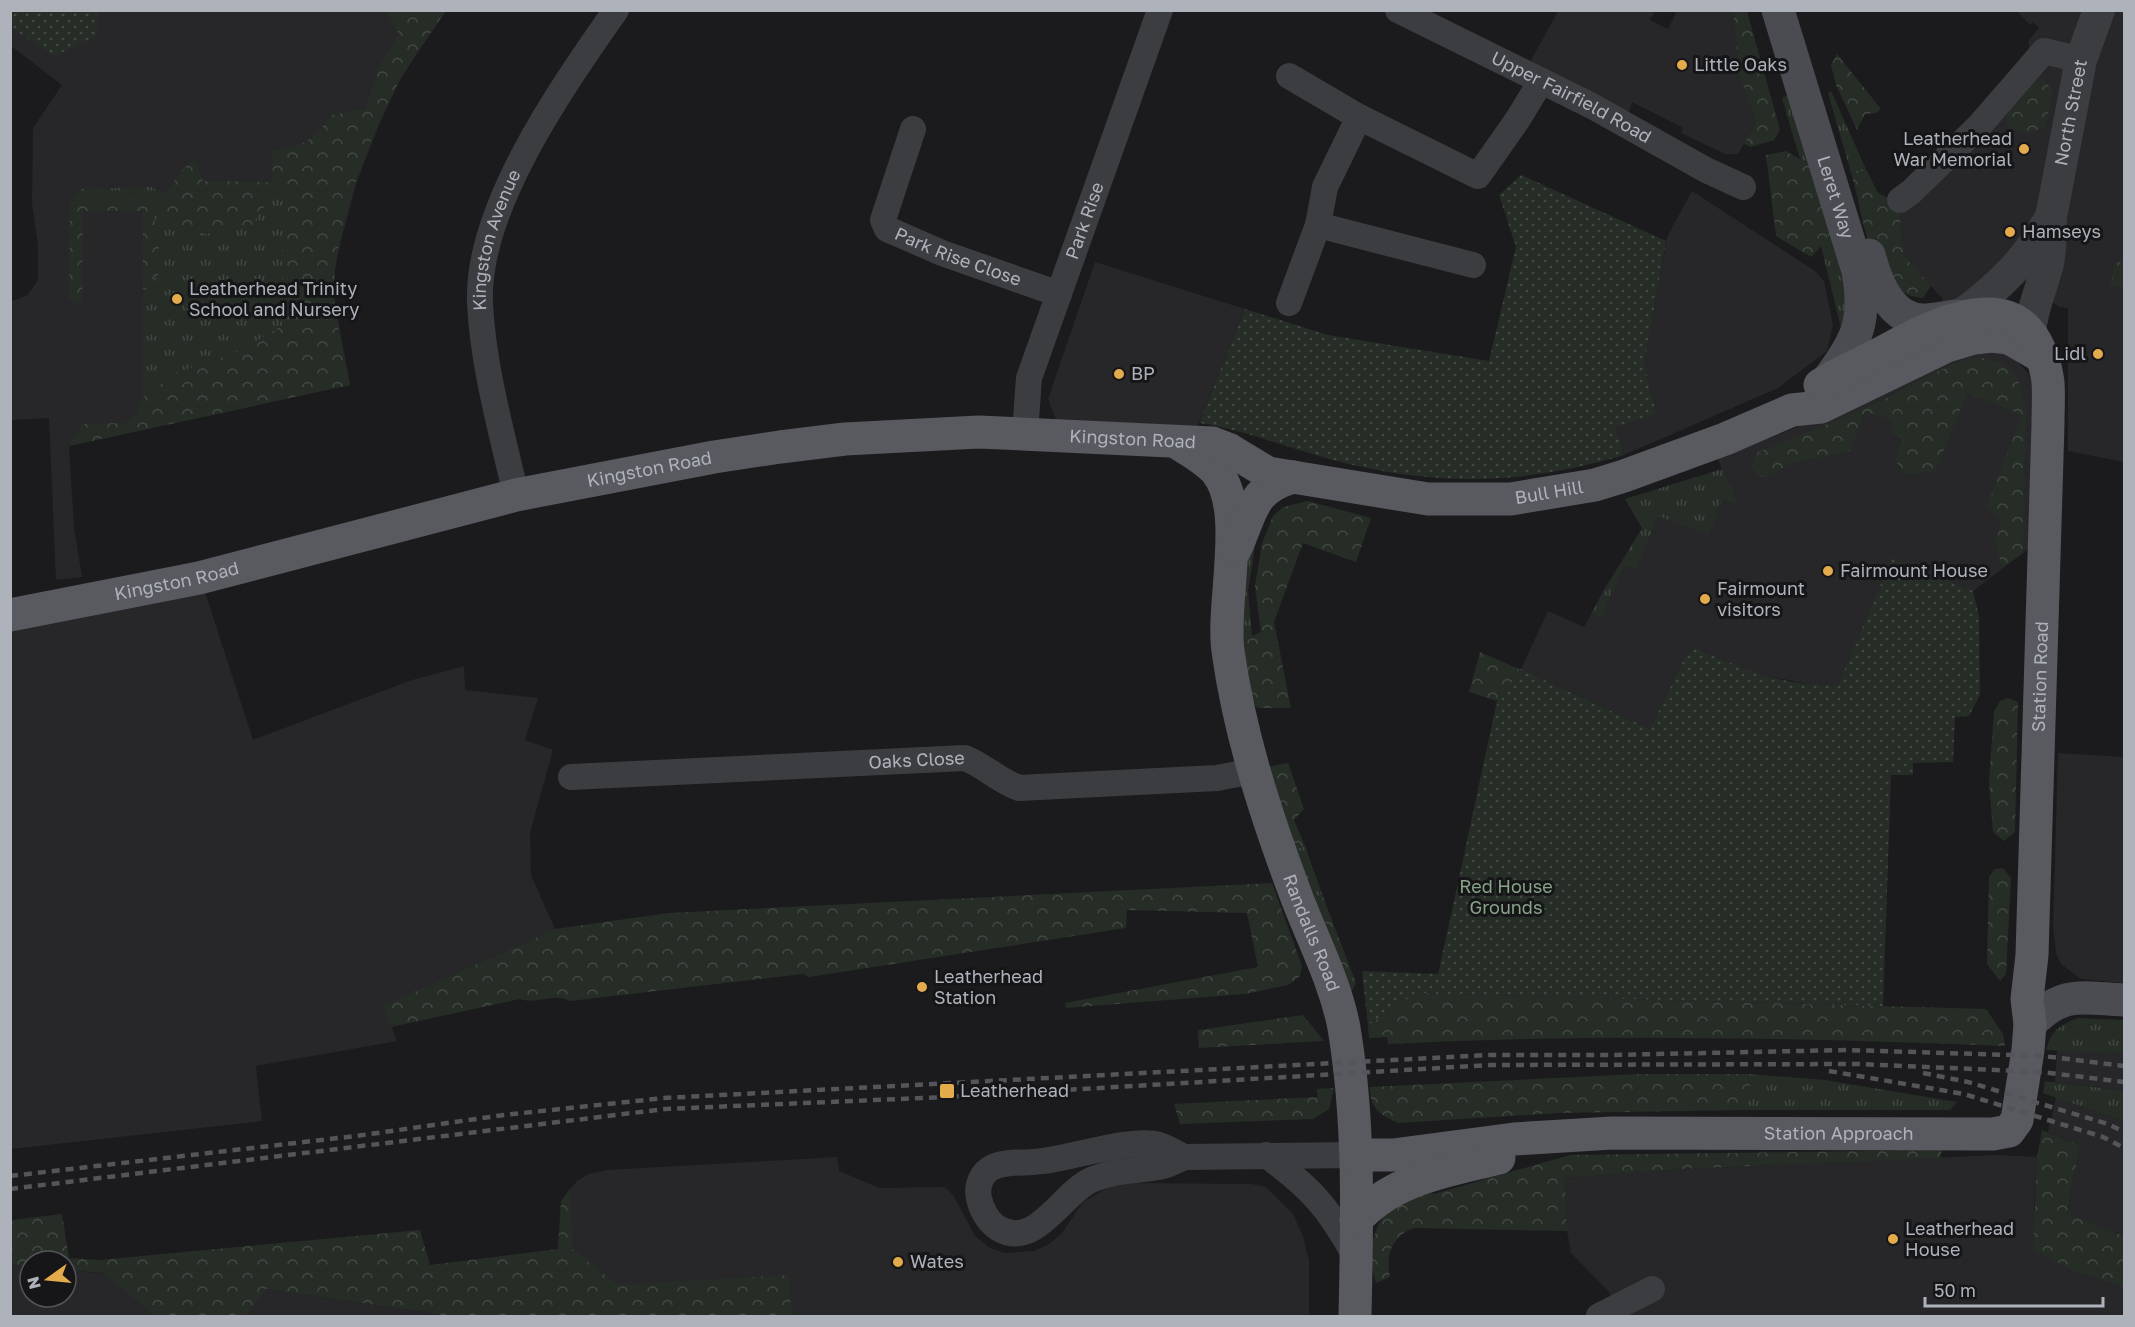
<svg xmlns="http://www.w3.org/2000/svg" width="2135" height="1327" viewBox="0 0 2135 1327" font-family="'Golos Text',sans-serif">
  <defs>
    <pattern id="grass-tufts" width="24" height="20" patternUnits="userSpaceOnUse" patternTransform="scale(1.5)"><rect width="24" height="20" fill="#252d26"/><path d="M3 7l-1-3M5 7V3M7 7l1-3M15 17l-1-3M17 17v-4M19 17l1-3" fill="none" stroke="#424944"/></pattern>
    <pattern id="forest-crowns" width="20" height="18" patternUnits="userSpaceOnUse" patternTransform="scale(1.5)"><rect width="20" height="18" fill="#252d26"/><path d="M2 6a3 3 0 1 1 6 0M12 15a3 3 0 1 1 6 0" fill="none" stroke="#424944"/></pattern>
    <pattern id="park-dots" width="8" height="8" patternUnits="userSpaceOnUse" patternTransform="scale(1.5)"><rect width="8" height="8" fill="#252d26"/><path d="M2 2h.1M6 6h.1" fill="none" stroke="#424944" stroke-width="1.8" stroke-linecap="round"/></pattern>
  </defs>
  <rect width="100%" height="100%" fill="#1b1b1d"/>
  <g fill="#27272a">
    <polygon points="11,11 446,11 402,76 379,125 357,181 342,237 335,269 335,302 350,385 69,446 74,528 82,577 56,580 49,418 11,420 10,302 28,295 38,280 38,246 32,204 33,128 62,85 11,46"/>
    <polygon points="1558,11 1655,11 1650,20 1668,29 1677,11 1733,11 1739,74 1756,123 1738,154 1725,154 1681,133 1683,128 1632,102 1629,113 1529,64"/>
    <polygon points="2017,11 2124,11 2124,462 2068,451 2068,308 2059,307 2008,268 1944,311 1943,299 1901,254 1907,251 1902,241 1900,214 1892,200 2029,53 2029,40 2039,28 2033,22 2030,25"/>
    <polygon points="1692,191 1815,271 1824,281 1833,325 1827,351 1778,388 1624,455 1615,428 1657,414 1644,365 1667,237"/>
    <polygon points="1095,262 1245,309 1195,432 1057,423 1048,399"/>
    <polygon points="1961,349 1999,349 2016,360 2028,373 2033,389 2032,546 1973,591 1892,559 1838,685 1818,686 1753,673 1695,648 1685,657 1650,729 1521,669 1548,611 1584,627 1604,589 1642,528 1625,499 1722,470 1718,459 1849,406"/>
    <polygon points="205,592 253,740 412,680 464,666 465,690 538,698 525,740 553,750 530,833 531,875 555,929 384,1006 397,1041 256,1066 262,1121 11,1149 11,631"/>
    <polygon points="2058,753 2124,757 2124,983 2081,979 2061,964 2056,953 2053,927"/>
    <polygon points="2057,1050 2124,1054 2124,1091 2055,1082"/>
    <polygon points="2056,1097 2124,1121 2124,1236 2067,1215 2080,1145 2048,1132"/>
    <polygon points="1997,1155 2037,1157 2034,1209 2076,1272 2124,1287 2124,1316 1617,1316 1609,1292 1571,1253 1567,1231 1565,1178 1683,1169"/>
    <polygon points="837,1157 839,1171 880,1188 945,1187 953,1195 975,1236 990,1248 1005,1253 1034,1251 1049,1244 1063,1232 1083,1202 1111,1186 1126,1183 1252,1184 1266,1187 1293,1214 1303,1236 1309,1261 1309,1316 569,1316 561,1201 577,1181 589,1174 607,1170"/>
    <polygon points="10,1265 30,1267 30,1297 66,1297 66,1270 266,1289 450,1316 11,1316"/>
  </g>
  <g fill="url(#grass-tufts)">
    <polygon points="1831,91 1866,169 1852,176 1828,93"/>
    <polygon points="1788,95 1815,168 1800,159 1782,98"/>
    <polygon points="273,182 290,194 282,246 282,326 237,352 176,373 142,398 143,293 162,270 153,209 148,202 107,198 70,201 81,189 151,187 164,194 165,221"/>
    <polygon points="1832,225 1850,306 1841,328 1821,246"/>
    <polygon points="1722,469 1736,499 1735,504 1722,499 1709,535 1658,516 1636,569 1624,565 1601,617 1592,613 1642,528 1625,499"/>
    <polygon points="1257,534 1248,591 1252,636 1241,641 1246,553"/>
    <polygon points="1305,846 1322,894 1311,901 1293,850"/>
    <path d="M2078,1018L2124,1020V1054L2046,1050C2051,1030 2060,1025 2078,1018Z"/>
    <polygon points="1748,1074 1825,1080 1957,1102 1950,1110 1742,1110 1751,1091"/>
    <polygon points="2045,1081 2124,1091 2124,1121 2043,1093"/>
  </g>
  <g fill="url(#forest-crowns)">
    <path d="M386,11H446C431,32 416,53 403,75C373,125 342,211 335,268C330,306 343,348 350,385L69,446L82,424L123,423L137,414L142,398L176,373L237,352L282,326V246L290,194L273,182L272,195L252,225L200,235L165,221L164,194L189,163L195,162L203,181L272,182L273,150C305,147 312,140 332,115L366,109L379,67L399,34Z"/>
    <polygon points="1733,11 1747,11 1780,130 1774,140 1751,147 1744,144 1756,123 1739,74"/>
    <polygon points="1837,54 1881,109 1876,113 1865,114 1857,130 1836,85 1831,65"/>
    <polygon points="2044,80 2052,90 2046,126 2028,134 2008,128 2005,113 2033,82"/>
    <polygon points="1786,151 1815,168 1832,225 1825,242 1811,257 1776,236 1766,155"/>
    <path d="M1866,169L1878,193L1892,200L1900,214L1902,241L1907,251L1902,254L1931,286L1923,298C1869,294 1864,217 1852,176Z"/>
    <polygon points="107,198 148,202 153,209 162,270 143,293 143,211 83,211 82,305 69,299 70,201"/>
    <polygon points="2115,261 2124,263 2124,286 2110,287"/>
    <path d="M1977,357C2015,363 2020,375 2026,412L2023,553L2002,568L1996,543L2001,520L1987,506L2022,415L1967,393L1935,472L1905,474L1895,460L1903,438L1890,433L1893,422L1865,411L1850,451L1796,462L1766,477L1756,476L1752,465L1756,453C1801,435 1846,417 1889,397C1916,384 1949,362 1977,357Z"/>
    <polygon points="1308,501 1371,518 1356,562 1303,543 1274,622 1291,708 1258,708 1250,701 1241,641 1261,632 1255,586 1262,543 1273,516 1283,507"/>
    <polygon points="1480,652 1542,679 1464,854 1497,701 1469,692"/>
    <polygon points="2008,698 2018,702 2015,832 2004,841 1993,832 1989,781 1994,711 2000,701"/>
    <polygon points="1288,763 1304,809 1294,820 1305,846 1293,850 1265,767"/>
    <polygon points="2003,868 2011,878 2006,974 2000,981 1987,964 1989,877 1995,869"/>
    <path d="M1272,883L1302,966L1300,976L1288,985L1245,994L1066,1008L1065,1003L1258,967L1247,913L1127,910L1126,928L809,977L803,974L570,1001C555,992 537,1005 520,999L391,1027L383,1006L555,929L669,913Z"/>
    <polygon points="1322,894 1356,983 1350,994 1311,901"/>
    <path d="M1415,993L1986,1009L2003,1034L2005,1046C1799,1038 1594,1033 1388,1044L1387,1037L1369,1038L1368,1025Z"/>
    <polygon points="1303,1015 1324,1041 1199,1048 1198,1030"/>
    <path d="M1640,1074H1748L1751,1091L1742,1110L1558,1113L1398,1123C1379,1114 1370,1109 1370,1087Z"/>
    <polygon points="1334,1088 1329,1109 1313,1119 1180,1124 1174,1104 1318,1097 1317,1089"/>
    <polygon points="2042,1130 2080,1145 2067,1214 2124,1236 2124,1287 2076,1272 2033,1250 2037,1157"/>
    <path d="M1942,1150L1940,1158L1683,1169L1565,1178L1567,1231L1414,1228C1392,1236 1385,1255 1390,1277L1376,1283L1368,1254L1378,1225L1389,1208L1422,1189L1434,1194L1570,1155Z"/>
    <polygon points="570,1189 572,1249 618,1285 788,1275 792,1316 450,1316 266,1289 245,1316 156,1316 103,1273 66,1270 66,1261 30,1261 30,1267 11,1265 11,1220 62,1214 69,1258 99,1260 420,1230 430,1265 558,1249 561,1201"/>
  </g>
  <g fill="url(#park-dots)">
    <polygon points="10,11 98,11 97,36 55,56 11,28"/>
    <path d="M1521,175L1666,241L1644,365L1657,414L1615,428L1624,455C1530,483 1445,487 1349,464C1298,452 1251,431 1199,423L1245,309L1328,335L1489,361L1516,247L1499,195Z"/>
    <path d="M1892,558L1973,591L1979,616L1980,695L1969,716L1955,717L1953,762L1913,763V775H1891L1883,1006L1416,993L1368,1025L1362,971L1438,974L1498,701L1521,669L1650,729L1685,657L1695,648C1741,668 1787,688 1838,685Z"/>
  </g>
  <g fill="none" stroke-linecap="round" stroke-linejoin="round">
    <g stroke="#3c3d41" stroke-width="26">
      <path id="s1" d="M1398,10L1592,106L1706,170L1743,187"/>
      <polyline points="1289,76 1359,117"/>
      <path id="s2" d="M913,129L883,220L887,229L942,253L1059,294"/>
      <polyline points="1900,200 1911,192 1980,125 2044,51 2081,60"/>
      <polyline points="1473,265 1318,225 1325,187 1359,117 1478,176 1518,119 1541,81"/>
      <polyline points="1289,303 1318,225"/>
      <path id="s3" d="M1025,433L1029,378L1160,10"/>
      <path id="s4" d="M516,495C502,433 483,367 480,303C476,208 563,86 616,10"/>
      <path id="s5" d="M571,777L965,758C985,766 999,781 1019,788L1217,778L1253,771"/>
      <path d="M1266,1155C1312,1189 1329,1208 1356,1258"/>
      <path d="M1184,1157C1176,1153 1167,1147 1159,1145C1132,1137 1072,1158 1042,1161C1026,1164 1009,1160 993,1167C982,1172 976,1186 979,1198C981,1209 988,1222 998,1228C1035,1251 1061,1194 1091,1180C1113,1170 1136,1171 1158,1167C1167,1166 1176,1161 1184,1157L1357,1155"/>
      <polyline points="1599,1316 1652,1289"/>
    </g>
    <g stroke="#3c3d41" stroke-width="32">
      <path d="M1961,315C1998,288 2027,260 2049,220"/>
      <path id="s6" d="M2030,334C2031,312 2039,295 2045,274C2051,257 2051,235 2051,217L2081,60L2099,10"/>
    </g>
    <g stroke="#4a4c51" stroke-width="33">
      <path id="s7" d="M1778,10L1858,271C1867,322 1857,341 1827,381"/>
      <path d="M1869,255C1876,281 1890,320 1923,320C1934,320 1946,317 1957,316"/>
      <path d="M2030,1024C2063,990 2081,998 2124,1000"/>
    </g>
    <g stroke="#585a60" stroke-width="33">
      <path id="s8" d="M1179,444C1192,452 1206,460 1216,471C1248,509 1221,603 1228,651C1240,737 1267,818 1297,898C1313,940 1336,984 1344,1028C1360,1124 1357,1220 1355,1316"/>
      <path d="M1235,550C1252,514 1250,489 1293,477"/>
      <path id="s9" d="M10,615L199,578L516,495L714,457L780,447L845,439L979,432L1212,443L1230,450L1268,473L1428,499H1511L1595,485L1624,476L1725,439L1792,410L1821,407L1947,346L1974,338L1992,336L2009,338L2042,357"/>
      <path id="s10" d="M1357,1155H1393L1514,1139L1612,1133L1993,1134L2009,1131L2017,1120L2028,1050L2030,1024L2027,999L2032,955L2048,424C2048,410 2049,396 2048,382C2033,276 1947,317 1885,351C1864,362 1840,372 1820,385"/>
      <path d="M1356,1220C1394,1178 1447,1171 1499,1158"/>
    </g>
    <g stroke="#53555a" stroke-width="4.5" stroke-dasharray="8 6" stroke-linecap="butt">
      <polyline points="1829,1071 1964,1094 2103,1137 2124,1148"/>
      <polyline points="1923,1073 1968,1082 2108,1124 2124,1132"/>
      <polyline points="10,1176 356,1136 504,1115 664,1098 1393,1060 1489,1055 1611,1055 1847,1050 2043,1056 2124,1066"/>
      <polyline points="10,1189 665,1109 946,1097 1490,1065 1858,1064 2042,1072 2124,1082"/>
    </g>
  </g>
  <g fill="#e4ab4c" stroke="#161618" stroke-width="2">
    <circle cx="1682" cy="65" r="6"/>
    <circle cx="2024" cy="149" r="6"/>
    <circle cx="2010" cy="232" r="6"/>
    <circle cx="177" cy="299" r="6"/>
    <circle cx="2098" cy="354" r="6"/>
    <circle cx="1119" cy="374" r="6"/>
    <circle cx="1828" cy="571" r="6"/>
    <circle cx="1705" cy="599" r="6"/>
    <circle cx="922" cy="987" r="6"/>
    <rect x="939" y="1083" width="16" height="16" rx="3"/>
    <circle cx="1893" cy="1239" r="6"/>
    <circle cx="898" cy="1262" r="6"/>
  </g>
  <g text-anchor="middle" stroke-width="6" stroke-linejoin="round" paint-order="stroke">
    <g font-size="18" fill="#aeb3bb" stroke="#161618" text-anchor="start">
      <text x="1694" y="71">Little Oaks</text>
      <text x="2012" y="145" text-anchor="end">Leatherhead<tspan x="2012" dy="21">War Memorial</tspan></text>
      <text x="2022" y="238">Hamseys</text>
      <text x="189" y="295">Leatherhead Trinity<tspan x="189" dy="21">School and Nursery</tspan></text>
      <text x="2086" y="360" text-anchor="end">Lidl</text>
      <text x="1131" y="380">BP</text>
      <text x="1840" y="577">Fairmount House</text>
      <text x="1717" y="595">Fairmount<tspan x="1717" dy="21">visitors</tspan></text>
      <text x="934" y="983">Leatherhead<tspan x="934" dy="21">Station</tspan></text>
      <text x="960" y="1097">Leatherhead</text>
      <text x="1905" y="1235">Leatherhead<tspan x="1905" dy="21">House</tspan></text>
      <text x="910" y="1268">Wates</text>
    </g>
    <g font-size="18" fill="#aeb3bb" stroke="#161618">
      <text dy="6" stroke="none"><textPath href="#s1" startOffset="194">Upper Fairfield Road</textPath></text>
      <text dy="6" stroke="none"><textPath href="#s6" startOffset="226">North Street</textPath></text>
      <text dy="6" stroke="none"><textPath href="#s7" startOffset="196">Leret Way</textPath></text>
      <text dy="6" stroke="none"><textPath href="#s3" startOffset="222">Park Rise</textPath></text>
      <text dy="6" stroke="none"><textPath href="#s4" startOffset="261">Kingston Avenue</textPath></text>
      <text dy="6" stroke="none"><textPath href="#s2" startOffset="182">Park Rise Close</textPath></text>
      <text dy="6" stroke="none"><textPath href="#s9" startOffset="1142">Kingston Road</textPath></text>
      <text dy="6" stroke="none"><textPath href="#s9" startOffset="656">Kingston Road</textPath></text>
      <text dy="6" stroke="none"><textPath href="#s9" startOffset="1569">Bull Hill</textPath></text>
      <text dy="6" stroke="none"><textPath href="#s9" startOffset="170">Kingston Road</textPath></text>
      <text dy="6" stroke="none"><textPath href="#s10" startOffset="1112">Station Road</textPath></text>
      <text dy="6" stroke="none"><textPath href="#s5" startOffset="346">Oaks Close</textPath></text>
      <text dy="6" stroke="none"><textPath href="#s8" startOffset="524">Randalls Road</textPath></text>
      <text dy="6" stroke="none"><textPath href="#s10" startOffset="483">Station Approach</textPath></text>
    </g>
    <g font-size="18" fill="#87a488" stroke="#161618">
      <text x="1506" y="893">Red House<tspan x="1506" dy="21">Grounds</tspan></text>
    </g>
  </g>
  <rect width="2135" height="1327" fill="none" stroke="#aeb3bb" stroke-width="24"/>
  <g transform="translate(48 1279) rotate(255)"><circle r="28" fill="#161618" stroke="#535559" stroke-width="1.5"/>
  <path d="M0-4.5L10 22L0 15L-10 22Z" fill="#e4ab4c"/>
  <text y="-9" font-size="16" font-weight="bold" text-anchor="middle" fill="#aeb3bb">N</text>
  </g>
  <path d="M1925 1297v9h178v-9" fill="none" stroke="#aeb3bb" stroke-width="3"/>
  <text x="1934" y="1297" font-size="18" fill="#aeb3bb" stroke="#161618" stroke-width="4.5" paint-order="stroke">50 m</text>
</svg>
